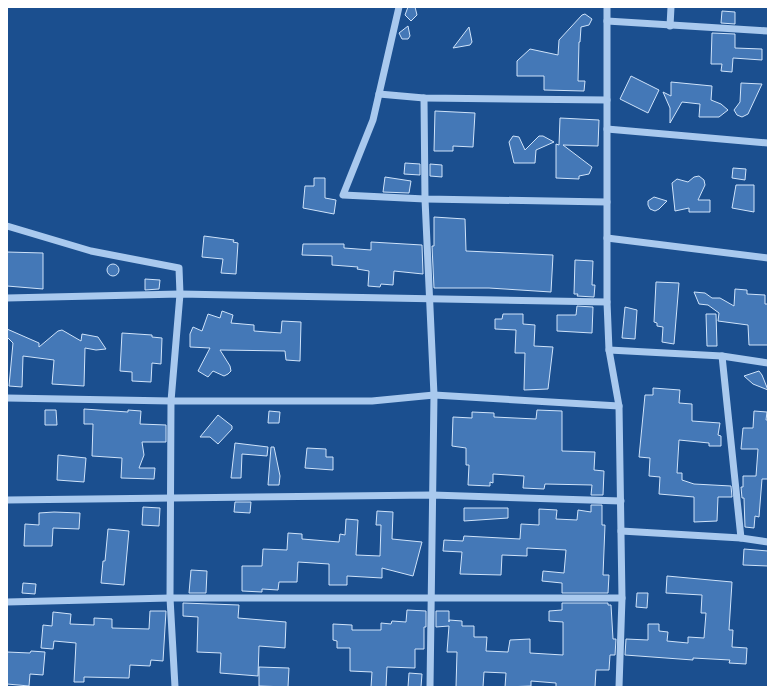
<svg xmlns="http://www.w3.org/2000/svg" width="775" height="694" viewBox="0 0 775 694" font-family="'Open Sans',sans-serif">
  <rect width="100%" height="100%" fill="#1b4f8f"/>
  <g fill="#4478b7" stroke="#cfe3fa">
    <polygon points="408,7 415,7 417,15 411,21 405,15"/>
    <polygon points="722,11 735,12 735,24 721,23"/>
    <polygon points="585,14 592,19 589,25 581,27 580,42 579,42 578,81 585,81 584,91 544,90 544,76 517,76 517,61 530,49 558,55 559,40 582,15"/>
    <polygon points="408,26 410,36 408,39 402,39 399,33"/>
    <polygon points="469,27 472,42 470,45 453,48"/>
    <polygon points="712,33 735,34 735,48 762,49 762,60 733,58 732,72 721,71 722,64 711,64"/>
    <polygon points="631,76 659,90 648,113 620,99"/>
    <polygon points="671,82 712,86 711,100 721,104 728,110 719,117 699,117 700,104 682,102 670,123 670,108 663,92 671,96"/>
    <polygon points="741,83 762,84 748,114 742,117 737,115 734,110 740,102"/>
    <polygon points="435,111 475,113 473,147 453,146 453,151 434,151"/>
    <polygon points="560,118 599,120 598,146 563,145 592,167 589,174 579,176 579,179 556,178 556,144 559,145"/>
    <polygon points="513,136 519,137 525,150 539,136 543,136 554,142 536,150 535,163 514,163 509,142"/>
    <polygon points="405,163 420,164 420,175 404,174"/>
    <polygon points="430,164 442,165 442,177 430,176"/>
    <polygon points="733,168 746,169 745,180 732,178"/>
    <polygon points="699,176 704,180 705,185 698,200 710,200 710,212 689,212 689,208 675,211 672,183 677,179 688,182 694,177"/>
    <polygon points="385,177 411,181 409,193 383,192"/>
    <polygon points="314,178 325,178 325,198 336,200 334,214 303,208 305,186 314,186"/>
    <polygon points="736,185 754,185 754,212 732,208"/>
    <polygon points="654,197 667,201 659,209 655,211 650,209 648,205 648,201"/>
    <polygon points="434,217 465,219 466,251 553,255 551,292 489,288 434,288 432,246 434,246"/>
    <polygon points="204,236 234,240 233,242 238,243 236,274 221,273 223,259 202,257"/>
    <polygon points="371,242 422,245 423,274 394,271 393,285 381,284 380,287 368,286 369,271 357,269 358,267 332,265 332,256 302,255 303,244 344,244 344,248 371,250"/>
    <polygon points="7,252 43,253 43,289 7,286"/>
    <polygon points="575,260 593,261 592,285 595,285 594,297 577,296 578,294 574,294"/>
    <circle cx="113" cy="270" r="6"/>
    <polygon points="145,279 160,280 159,289 145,290"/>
    <polygon points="656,282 679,283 674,344 662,342 663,327 657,326 657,323 654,322"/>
    <polygon points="735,289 747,290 747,294 765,295 765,304 768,304 768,345 749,345 748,325 718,321 719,313 708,305 699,304 694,292 705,293 712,298 720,298 734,306"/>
    <polygon points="577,306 593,307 592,333 557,331 557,315 576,315"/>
    <polygon points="625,307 637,310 635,339 622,338"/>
    <polygon points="222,311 233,315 231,323 254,325 254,331 281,333 282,321 301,322 300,361 286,360 285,351 220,350 230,366 231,371 228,374 224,376 213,371 208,377 198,371 210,348 190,347 190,334 193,327 202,331 208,314 220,318"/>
    <polygon points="503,314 523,314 523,324 535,325 534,346 553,347 548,389 524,390 525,353 515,353 516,330 495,329 495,319 502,319"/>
    <polygon points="706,314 716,314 717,346 707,346"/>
    <polygon points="7,329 39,343 39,347 58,331 62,330 81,341 82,334 98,337 106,349 96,350 85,348 84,386 52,384 54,360 23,356 22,387 9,386 13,343 7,337"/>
    <polygon points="122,333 152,335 152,337 162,338 161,364 152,363 151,382 132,381 132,372 120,371"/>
    <polygon points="759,371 762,375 768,390 753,384 744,376"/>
    <polygon points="653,388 680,390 679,403 692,404 692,421 720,423 718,435 721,436 721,446 709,446 709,443 679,440 677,473 682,473 682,480 694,484 731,486 732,497 718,497 717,521 694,522 694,497 659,494 660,477 649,476 650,458 639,457 645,395 653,395"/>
    <polygon points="84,409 128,412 128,410 141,411 140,424 166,425 166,442 142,442 144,455 139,468 155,468 154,479 121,478 122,458 92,456 93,424 84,424"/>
    <polygon points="45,410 56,410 57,425 45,425"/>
    <polygon points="537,410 562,411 562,451 595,452 594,470 604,471 603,495 591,495 592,485 545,484 544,489 523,488 524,476 493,474 493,483 490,482 490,486 468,485 469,465 466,465 466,448 452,446 453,417 472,418 472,412 494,413 494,417 536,419"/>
    <polygon points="269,411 280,412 279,423 268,423"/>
    <polygon points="754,411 767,412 766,420 768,420 768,479 762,479 759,517 755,516 754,528 745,527 744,498 742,498 741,487 743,487 743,476 756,476 758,449 741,449 743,428 753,428"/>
    <polygon points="218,415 232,426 232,429 218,444 210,437 200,437"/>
    <polygon points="235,443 268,447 267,456 242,454 241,478 231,478"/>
    <polygon points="271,447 274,447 280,476 279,485 268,485"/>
    <polygon points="307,448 326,449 326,457 333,457 333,470 305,468"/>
    <polygon points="58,455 86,458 84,482 57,480"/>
    <polygon points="235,502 251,502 250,513 234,512"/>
    <polygon points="591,505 602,505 602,525 605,525 603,575 609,575 608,593 562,593 562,583 542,581 543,571 564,573 566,550 527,548 527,556 502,555 501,575 460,574 462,552 443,551 444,540 463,541 464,536 520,539 521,524 539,525 539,509 557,510 556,519 577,520 578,510 591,512"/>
    <polygon points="143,507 160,508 159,526 142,525"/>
    <polygon points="464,508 508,508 508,518 464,521"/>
    <polygon points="377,511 393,512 392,539 422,542 413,576 382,568 382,578 347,576 347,585 329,585 329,564 298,562 297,582 279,582 278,590 262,589 262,592 242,591 242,566 262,566 263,549 287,550 288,533 302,534 302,539 339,542 340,534 345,535 346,519 358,520 356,555 380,556 381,525 376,525"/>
    <polygon points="54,512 80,513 79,529 53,528 52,546 24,546 25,524 39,525 39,513"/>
    <polygon points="108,529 129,531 124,585 101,583 103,561 105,561"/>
    <polygon points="744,549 768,551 768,566 743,565"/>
    <polygon points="191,570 207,571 206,593 189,593"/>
    <polygon points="667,576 732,582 729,630 733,630 732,647 747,648 746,664 729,663 730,660 693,658 693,660 625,655 626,639 648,640 648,624 659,624 659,631 668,632 667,641 688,643 688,637 704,638 706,613 701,613 702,595 666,593"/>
    <polygon points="23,583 36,584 35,594 22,593"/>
    <polygon points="637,593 648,593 647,608 636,607"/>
    <polygon points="183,603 239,605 238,618 286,622 285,648 259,646 258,676 220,673 221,653 197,652 198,617 183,616"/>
    <polygon points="562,603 608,603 608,605 611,605 613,639 616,639 615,655 610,655 609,670 596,670 595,687 556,687 556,683 531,681 531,686 505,687 506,673 484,672 483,687 456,687 457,652 447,652 449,626 436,627 436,611 449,611 449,622 449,620 462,621 462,626 474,626 474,637 487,637 486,651 508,652 510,640 530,639 530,653 563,655 563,622 549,621 549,611 562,610"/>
    <polygon points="407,610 426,611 426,627 424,627 424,649 415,649 415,668 387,667 386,687 371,687 372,672 350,671 350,648 337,648 337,641 333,640 333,624 352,625 352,630 381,630 381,623 391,624 392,621 406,622"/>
    <polygon points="150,611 166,611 163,661 151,660 150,666 130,665 129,678 84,677 84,682 74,682 76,643 54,641 53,649 41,648 43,625 52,626 53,612 71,614 70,624 94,625 94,618 112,619 112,628 149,629"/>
    <polygon points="31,651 45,652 43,675 30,674 29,686 7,684 7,652 30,653"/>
    <polygon points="259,667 289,668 288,687 259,686"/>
    <polygon points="409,673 422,674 421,687 408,687"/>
  </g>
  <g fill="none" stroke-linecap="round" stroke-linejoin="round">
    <g stroke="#a9c9ee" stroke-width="7">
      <polyline points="399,7 373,120 343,195 425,199 607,202"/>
      <polyline points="607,7 607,302 609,350 619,406 622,598 619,687"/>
      <polyline points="607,21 768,31"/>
      <polyline points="670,26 671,7"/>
      <polyline points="379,94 424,98 607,100"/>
      <polyline points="424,98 425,199 434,395 430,687"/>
      <polyline points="607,129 768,143"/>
      <polyline points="7,226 91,251 179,268 180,294 171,401 170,598 175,687"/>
      <polyline points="607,238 768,258"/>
      <polyline points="7,298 180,294 607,302"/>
      <polyline points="609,350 722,356 768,363"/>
      <polyline points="722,356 741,538"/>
      <polyline points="7,398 171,401 372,401 434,395 619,406"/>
      <polyline points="7,500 432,495 621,501"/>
      <polyline points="621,531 741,538 768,542"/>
      <polyline points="7,602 170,598 622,598"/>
    </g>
  </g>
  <rect width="775" height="694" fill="none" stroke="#ffffff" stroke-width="16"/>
</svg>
